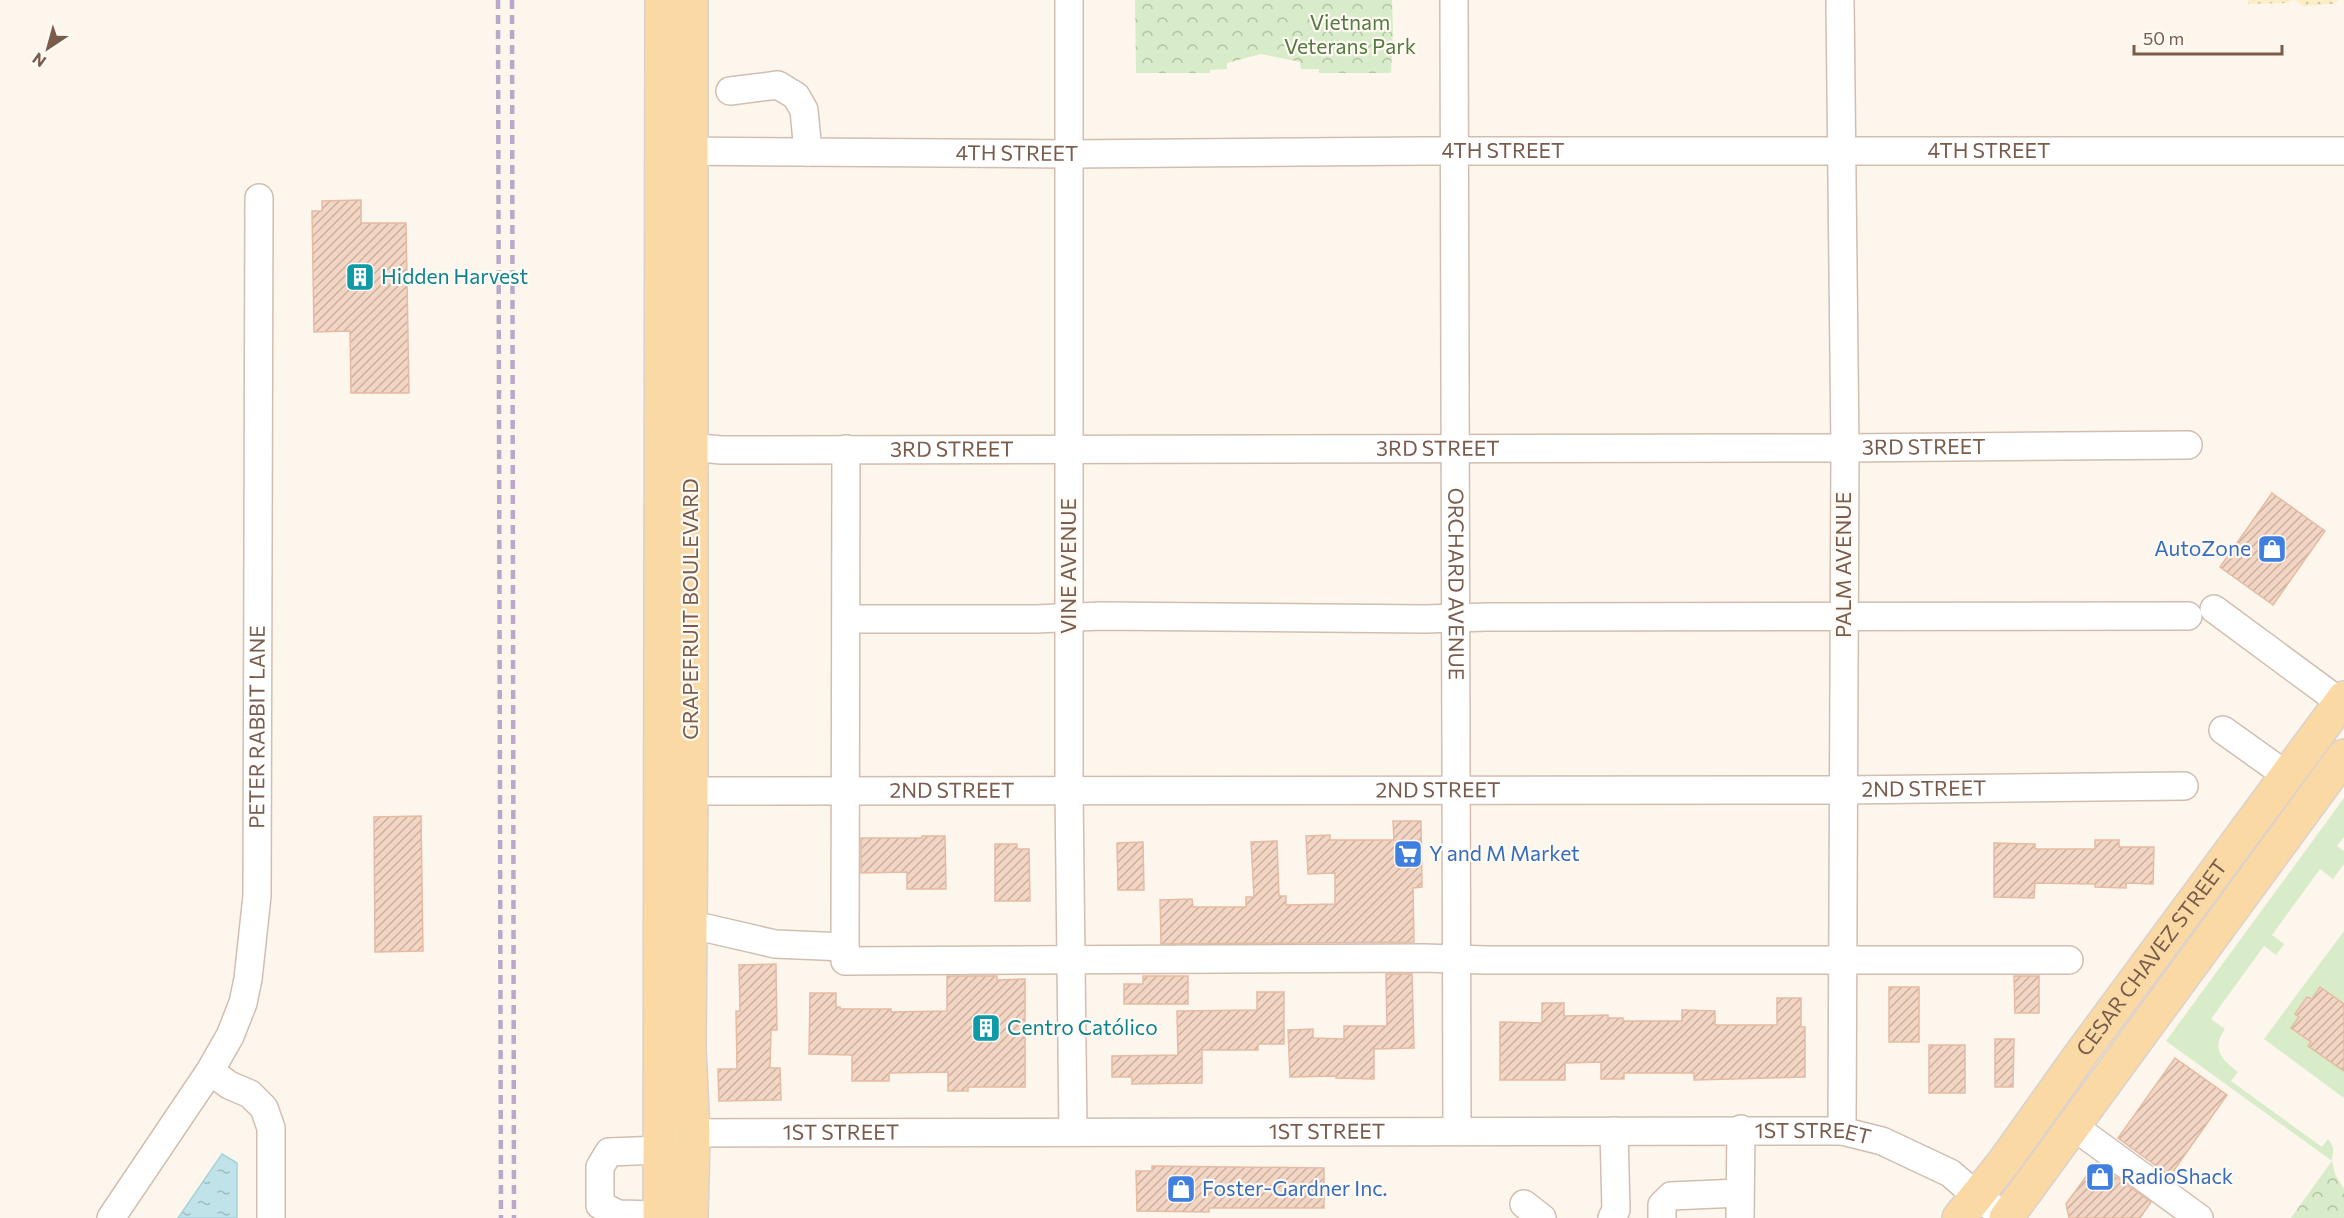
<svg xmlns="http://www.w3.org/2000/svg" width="2344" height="1218" viewBox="0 0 2344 1218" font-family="Commissioner,sans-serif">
  <defs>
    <pattern id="sand-dots" width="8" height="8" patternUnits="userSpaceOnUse" patternTransform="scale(1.5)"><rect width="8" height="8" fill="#fcefc7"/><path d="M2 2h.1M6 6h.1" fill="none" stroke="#d1c5a4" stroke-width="1.8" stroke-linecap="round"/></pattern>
    <pattern id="park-crowns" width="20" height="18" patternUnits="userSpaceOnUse" patternTransform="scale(1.5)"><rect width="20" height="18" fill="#d8ecc9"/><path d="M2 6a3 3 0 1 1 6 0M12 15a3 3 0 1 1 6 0" fill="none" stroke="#b4c2a5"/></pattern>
    <pattern id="water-ripples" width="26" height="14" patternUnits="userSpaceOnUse" patternTransform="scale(1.5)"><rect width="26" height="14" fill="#bfe3e8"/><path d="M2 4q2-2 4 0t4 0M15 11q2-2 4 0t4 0" fill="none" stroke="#a0bbbe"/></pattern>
    <pattern id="building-hatch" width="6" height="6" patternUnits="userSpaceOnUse" patternTransform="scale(1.5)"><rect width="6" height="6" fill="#f3d5c3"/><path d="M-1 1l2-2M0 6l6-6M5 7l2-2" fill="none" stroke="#cab0a1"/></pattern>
  </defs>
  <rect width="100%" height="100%" fill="#fdf6ec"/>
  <g fill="#d8ecc9">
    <path d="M2344,798V837L2337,846L2344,851V864L2333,879L2320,869L2272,935L2284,944L2276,955L2264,946L2211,1019L2225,1029C2211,1049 2221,1059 2238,1072L2231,1081L2322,1147L2328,1139C2338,1150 2330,1155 2332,1166C2334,1176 2340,1180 2343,1188C2344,1195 2344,1210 2344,1218H2291L2332,1161L2166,1041Z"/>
    <polygon points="2344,931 2344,1098 2264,1039"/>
  </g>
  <g fill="url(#sand-dots)">
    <polygon points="2248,0 2293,0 2287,3 2248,4"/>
    <polygon points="2295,0 2339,0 2333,4 2304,6"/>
  </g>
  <g fill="url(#park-crowns)">
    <polygon points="1135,0 1392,0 1393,28 1391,73 1319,73 1319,69 1301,69 1300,62 1261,54 1227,63 1227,69 1210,70 1210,73 1136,73"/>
    <polygon points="2332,1161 2336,1178 2344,1189 2344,1218 2291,1218"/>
  </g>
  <polygon fill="url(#water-ripples)" stroke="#a5d3da" stroke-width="1.5" points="222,1154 237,1163 237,1218 178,1218"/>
  <g fill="url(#building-hatch)" stroke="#e6bba3" stroke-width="1.5">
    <polygon points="361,200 361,223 406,223 409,393 351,393 350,331 314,332 312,211 322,211 322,201"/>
    <polygon points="2272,493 2325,531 2273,605 2220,567"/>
    <polygon points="421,816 423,951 375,952 374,817"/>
    <polygon points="1393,821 1421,821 1422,887 1413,888 1414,942 1161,944 1160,900 1192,899 1193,907 1246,907 1246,897 1254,897 1251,842 1277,841 1279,896 1286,896 1286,905 1335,904 1335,873 1308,874 1306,836 1330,835 1330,840 1394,840"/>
    <polygon points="922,836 945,836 946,889 907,889 907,872 861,873 861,838 922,838"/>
    <polygon points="2095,840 2119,840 2119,847 2154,847 2153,884 2126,883 2126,888 2095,887 2095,884 2035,883 2034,898 1994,897 1994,843 2035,844 2035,849 2095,849"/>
    <polygon points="1143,842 1144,890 1118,890 1117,843"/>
    <polygon points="995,844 1017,844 1017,849 1029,849 1030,901 995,901"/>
    <polygon points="776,964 777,1030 771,1030 770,1068 780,1068 781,1100 719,1101 718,1069 737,1069 736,1011 740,1011 739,965"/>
    <polygon points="1386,974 1412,974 1414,1048 1374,1049 1374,1079 1336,1078 1336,1076 1290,1077 1288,1030 1313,1029 1313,1038 1344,1039 1344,1026 1387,1026"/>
    <polygon points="947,976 997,976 997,980 1025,979 1025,1087 968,1087 968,1091 948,1091 948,1072 889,1073 889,1081 852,1081 852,1055 809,1054 810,993 836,993 836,1007 840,1007 840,1009 891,1009 891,1012 947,1011"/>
    <polygon points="1143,976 1188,976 1188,1004 1124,1004 1124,984 1143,984"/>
    <polygon points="2014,976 2039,976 2039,1013 2015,1013"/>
    <rect x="1889" y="987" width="30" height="55"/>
    <polygon points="2320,987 2344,1004 2344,1071 2308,1046 2311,1042 2291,1028 2299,1017 2295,1014 2307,997 2312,999"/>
    <polygon points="1257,992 1284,992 1284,1044 1258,1044 1258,1050 1202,1050 1202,1083 1132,1084 1132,1077 1112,1077 1112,1056 1178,1055 1177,1011 1257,1010"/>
    <polygon points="1777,998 1801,998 1801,1027 1805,1027 1805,1077 1694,1080 1694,1073 1624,1073 1624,1079 1601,1079 1601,1062 1565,1063 1565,1080 1500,1080 1500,1022 1542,1023 1542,1003 1564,1003 1564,1016 1608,1015 1608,1018 1623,1018 1623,1021 1682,1021 1682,1010 1715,1011 1715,1025 1777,1025"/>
    <polygon points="1995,1039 2014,1039 2013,1087 1995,1087"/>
    <rect x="1929" y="1045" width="36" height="48"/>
    <polygon points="2175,1058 2227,1095 2170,1176 2118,1138"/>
    <polygon points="2096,1163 2151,1202 2140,1218 2069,1218 2066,1204"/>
    <polygon points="1152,1166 1324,1168 1324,1208 1209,1208 1209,1212 1137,1211 1136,1171 1152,1171"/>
  </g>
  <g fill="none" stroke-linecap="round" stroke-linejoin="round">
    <g stroke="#d1beb0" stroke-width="30">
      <g id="minor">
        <polyline points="1069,0 1069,791 1073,1132"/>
        <path id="s1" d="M1454,0L1457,1131"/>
        <polyline points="1840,0 1845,448 1842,1131"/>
        <polyline points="730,91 778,85 796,96 804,110 808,152"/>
        <path id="s2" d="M671,151L1069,154L1422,151H2344"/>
        <path id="s3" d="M690,447L721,450L1845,448L2188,445"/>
        <polyline points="846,449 845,961 1424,958 1486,960 2069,960"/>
        <polyline points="2214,609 2344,705"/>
        <polyline points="846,619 1036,619 1100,616 1426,619 1487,617 2188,616"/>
        <polyline points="2223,730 2286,775"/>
        <path id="s4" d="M691,791L1843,790L2184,786"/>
        <polyline points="691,928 706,928 775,944 845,947"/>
        <polyline points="210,1071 229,1085 250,1094 264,1108 271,1128 271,1218"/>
        <polyline points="2073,1126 2199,1218"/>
        <path id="s5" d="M673,1133L1842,1131L1882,1141L1950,1173L1977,1196L2007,1218"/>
        <polyline points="1524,1204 1542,1218"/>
        <polyline points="660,1215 618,1214 600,1205 600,1167 609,1152 660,1150"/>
        <path id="s6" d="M111,1218L210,1071L230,1036L243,1003L248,979L257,896L259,198"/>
        <polyline points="1612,1218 1616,1210 1614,1131"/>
        <polyline points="1662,1218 1662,1205 1671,1196 1739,1193"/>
        <polyline points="1740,1218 1741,1129"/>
      </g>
    </g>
    <g stroke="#dad1cd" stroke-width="36">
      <g id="major">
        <polyline points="691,0 691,791 689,1049 693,1133 691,1218"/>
        <polyline points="660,1218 662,0"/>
        <path id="s7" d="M1959,1218L2004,1162L2081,1054L2344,698"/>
        <polyline points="2006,1218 2344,756"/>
      </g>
    </g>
    <use href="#minor" stroke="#fff" stroke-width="27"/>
    <use href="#major" stroke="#fbd9a5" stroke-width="33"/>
    <g stroke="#b9a8c9" stroke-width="4.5" stroke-dasharray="9 6" stroke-linecap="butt">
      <polyline points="498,0 501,1218"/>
      <polyline points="512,0 514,1218"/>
    </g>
  </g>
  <defs>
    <g id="building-square" transform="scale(1.5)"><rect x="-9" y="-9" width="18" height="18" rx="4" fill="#0f9aa8" stroke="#fffaf3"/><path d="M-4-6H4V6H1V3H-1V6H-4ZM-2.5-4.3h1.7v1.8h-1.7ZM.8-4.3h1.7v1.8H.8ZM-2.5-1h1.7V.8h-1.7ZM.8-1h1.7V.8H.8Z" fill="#fff"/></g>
    <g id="shop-square" transform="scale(1.5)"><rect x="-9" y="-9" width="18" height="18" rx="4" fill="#3f7fe0" stroke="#fffaf3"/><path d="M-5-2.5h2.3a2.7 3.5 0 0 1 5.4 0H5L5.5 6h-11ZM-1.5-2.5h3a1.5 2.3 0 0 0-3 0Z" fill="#fff"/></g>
    <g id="supermarket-square" transform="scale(1.5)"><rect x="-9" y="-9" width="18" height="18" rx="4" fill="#3f7fe0" stroke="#fffaf3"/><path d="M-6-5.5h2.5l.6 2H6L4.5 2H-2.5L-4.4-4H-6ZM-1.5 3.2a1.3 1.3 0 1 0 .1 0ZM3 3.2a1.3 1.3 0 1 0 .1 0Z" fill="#fff"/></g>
  </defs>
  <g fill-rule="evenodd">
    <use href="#building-square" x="360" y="277"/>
    <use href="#shop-square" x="2272" y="549"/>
    <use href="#supermarket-square" x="1408" y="854"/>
    <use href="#building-square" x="986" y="1028"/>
    <use href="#shop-square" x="2100" y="1177"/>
    <use href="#shop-square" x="1181" y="1189"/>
  </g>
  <g text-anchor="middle" stroke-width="4.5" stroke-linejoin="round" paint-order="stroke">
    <g font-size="21" fill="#537a41" stroke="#fffaf3">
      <text x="1350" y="30">Vietnam<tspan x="1350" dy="24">Veterans Park</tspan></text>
    </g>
    <g font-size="21" fill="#7a5c4d" stroke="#fffaf3">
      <text dy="7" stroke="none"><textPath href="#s2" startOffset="832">4TH STREET</textPath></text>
      <text dy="7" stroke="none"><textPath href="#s2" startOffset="1318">4TH STREET</textPath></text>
      <text dy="7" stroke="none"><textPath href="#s2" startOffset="346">4TH STREET</textPath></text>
      <text dy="7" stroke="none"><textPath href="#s3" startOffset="1234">3RD STREET</textPath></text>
      <text dy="7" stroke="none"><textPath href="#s3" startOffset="748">3RD STREET</textPath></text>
      <text dy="7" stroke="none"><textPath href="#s3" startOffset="262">3RD STREET</textPath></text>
      <text transform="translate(1844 565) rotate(-90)" y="7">PALM AVENUE</text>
      <text transform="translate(1069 566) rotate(-90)" y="7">VINE AVENUE</text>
      <text dy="7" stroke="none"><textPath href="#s1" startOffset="584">ORCHARD AVENUE</textPath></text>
      <text transform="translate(691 609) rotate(-90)" y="7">GRAPEFRUIT BOULEVARD</text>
      <text dy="7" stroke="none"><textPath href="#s6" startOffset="530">PETER RABBIT LANE</textPath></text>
      <text dy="7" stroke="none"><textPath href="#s4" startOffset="747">2ND STREET</textPath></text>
      <text dy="7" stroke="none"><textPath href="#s4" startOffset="1233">2ND STREET</textPath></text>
      <text dy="7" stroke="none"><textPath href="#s4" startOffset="261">2ND STREET</textPath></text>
      <text dy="7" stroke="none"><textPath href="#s7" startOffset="324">CESAR CHAVEZ STREET</textPath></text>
      <text dy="7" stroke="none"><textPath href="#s5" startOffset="654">1ST STREET</textPath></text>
      <text dy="7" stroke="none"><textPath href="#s5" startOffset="168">1ST STREET</textPath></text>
      <text dy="7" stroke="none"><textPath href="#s5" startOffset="1140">1ST STREET</textPath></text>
    </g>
    <g font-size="21" fill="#0d838f" stroke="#fffaf3" text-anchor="start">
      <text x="381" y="284">Hidden Harvest</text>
      <text x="1007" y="1035">Centro Católico</text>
    </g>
    <g font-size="21" fill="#366cbe" stroke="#fffaf3" text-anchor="start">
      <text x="2251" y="556" text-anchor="end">AutoZone</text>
      <text x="1429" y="861">Y and M Market</text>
      <text x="2121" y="1184">RadioShack</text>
      <text x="1202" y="1196">Foster-Gardner Inc.</text>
    </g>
  </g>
  <g transform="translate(48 48) rotate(216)" stroke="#fffaf3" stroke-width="4.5" paint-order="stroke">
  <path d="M0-4.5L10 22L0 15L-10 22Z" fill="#7a5c4d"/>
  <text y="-9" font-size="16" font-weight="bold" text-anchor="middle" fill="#7a5c4d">N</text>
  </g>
  <path d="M2134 45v9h148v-9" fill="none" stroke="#7a5c4d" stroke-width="3"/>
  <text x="2143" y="45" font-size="18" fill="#7a5c4d" stroke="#fffaf3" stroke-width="4.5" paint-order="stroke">50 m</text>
</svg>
